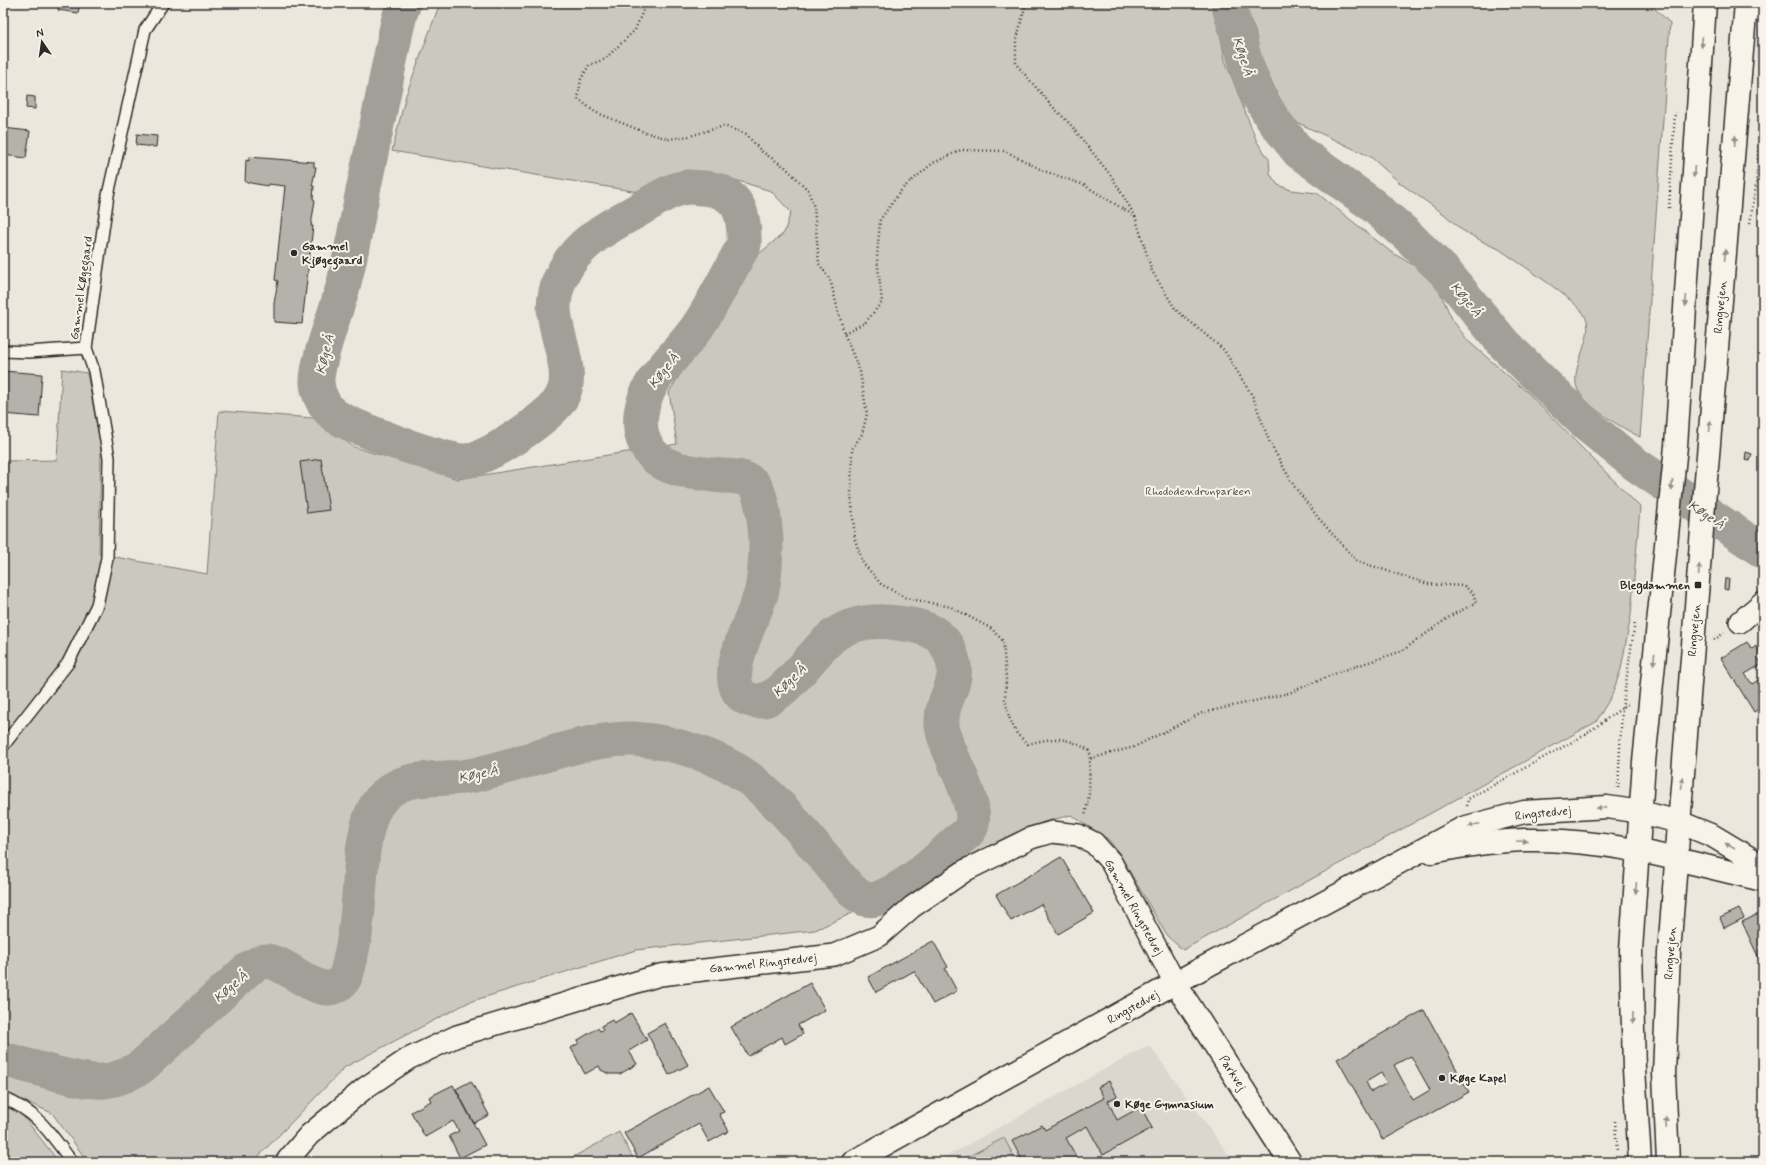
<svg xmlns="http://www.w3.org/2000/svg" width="1766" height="1165" viewBox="0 0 1766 1165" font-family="Mynerve,sans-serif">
  <rect width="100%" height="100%" fill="#ebe7dd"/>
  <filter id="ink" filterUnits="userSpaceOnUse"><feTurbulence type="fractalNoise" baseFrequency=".025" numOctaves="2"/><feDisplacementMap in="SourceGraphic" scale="8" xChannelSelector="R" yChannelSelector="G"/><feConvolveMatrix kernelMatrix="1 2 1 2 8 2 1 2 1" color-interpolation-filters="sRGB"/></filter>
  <g filter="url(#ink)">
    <polygon fill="#dbd7ce" points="1149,1045 1234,1162 936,1162"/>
    <g fill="#cbc8bf" stroke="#7b7a75">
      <polygon points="440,3 1212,3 1217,16 1225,60 1257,142 1269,159 1270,174 1278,185 1291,190 1317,193 1391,252 1420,269 1437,286 1452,319 1468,341 1527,392 1640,507 1631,615 1621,669 1612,695 1596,722 1183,950 1167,936 1119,853 1109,840 1071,815 1044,822 1017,834 925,880 815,930 636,950 469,1002 345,1067 253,1162 88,1162 52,1113 3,1092 3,461 57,460 62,369 87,373 101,446 99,554 207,574 219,411 313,418 354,447 458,479 677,444 669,392 754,258 784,233 791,212 771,191 719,175 638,192 392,151 406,95"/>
      <path d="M1244,3H1649L1670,23L1640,437C1624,429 1578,403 1576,384C1574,372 1581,357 1584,346C1587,336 1590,325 1585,316C1577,300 1517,262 1499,249L1487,244L1462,230L1444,214L1400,183L1371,157L1294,121L1282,103L1262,62L1255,31Z"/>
      <polygon points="3,1105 19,1111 59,1162 3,1162"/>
      <polygon points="619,1132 635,1162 564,1162"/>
      <polygon points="1004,1138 1017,1162 957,1162"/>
    </g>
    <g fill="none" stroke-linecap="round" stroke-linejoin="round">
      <g stroke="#a29f98" stroke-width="35">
        <polyline points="1228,3 1247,67 1258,95 1274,121 1299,152 1370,203 1406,234 1445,272 1504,344 1588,426 1635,464 1763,551"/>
        <path d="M3,1059C27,1065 81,1083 103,1081C118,1080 128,1074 141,1067L246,971C248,969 260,962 263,961C287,958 323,1008 344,979C349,971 350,959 352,950C362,908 357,863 369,822C374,805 384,792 400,785C421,776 447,780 469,776C520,766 583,737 634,739C670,741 718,756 747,777C779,801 804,834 830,864C839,875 851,894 865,899C871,901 878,899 884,896C911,884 935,862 956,842C961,838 967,834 970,829C983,807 944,751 942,725C940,694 966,683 948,648C938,629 917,625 897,623C878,620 856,622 839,632C812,647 780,713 748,699C713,684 757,615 762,590C765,575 766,556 766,540C765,527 763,492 752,483C745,477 732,476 723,476C695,473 658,472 645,443C640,434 640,424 641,414C646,375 680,355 700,323C716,298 729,271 744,245C745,214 739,191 704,188C699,188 693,187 688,187C669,189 651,203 635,212C607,227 577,244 563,273C557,284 554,297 554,309C555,341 581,380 555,406C539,423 488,459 465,461C446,462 350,427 334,415C325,408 318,395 317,383C316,362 336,312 342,290C351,258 356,224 363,191C372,149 381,107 389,65C394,45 396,22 404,3"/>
      </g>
    </g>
    <g fill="#b5b2ab" stroke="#2b2b2b" fill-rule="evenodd">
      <polygon points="59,3 80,3 78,13 58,10"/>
      <polygon points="27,96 35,97 35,109 26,108"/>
      <polygon points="3,128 30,131 26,158 3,155"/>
      <polygon points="137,134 157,136 156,147 136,145"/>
      <polygon points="249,157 314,162 314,167 316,167 312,186 314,186 313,199 315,200 311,226 313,226 302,324 274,322 274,303 278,281 275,280 285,186 268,184 268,186 245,182 246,160 249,161"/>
      <polygon points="3,371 42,374 39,417 3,414"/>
      <polygon points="1746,452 1752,454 1750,461 1745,460"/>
      <polygon points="321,459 329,510 307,513 300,462"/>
      <polygon points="1725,579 1729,579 1728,590 1724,589"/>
      <polygon points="1747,642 1752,649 1756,646 1761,654 1757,657 1762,664 1745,674 1752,684 1763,677 1763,706 1754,712 1721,658"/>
      <polygon points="1061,857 1094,913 1058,934 1041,904 1011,921 996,895"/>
      <polygon points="1739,909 1744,918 1724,928 1720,918"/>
      <polygon points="1763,912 1763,964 1762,965 1742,922"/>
      <polygon points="933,941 948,967 945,969 957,991 933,1004 914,971 876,992 868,977"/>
      <polygon points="810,983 825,1010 798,1025 803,1034 785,1044 782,1037 748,1056 731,1027"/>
      <path d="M1424,1010L1469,1092L1383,1140L1337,1059ZM1411,1056L1430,1090L1413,1100L1394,1065ZM1381,1073L1387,1083L1371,1092L1366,1082Z"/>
      <polygon points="631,1013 647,1040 629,1051 637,1064 620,1074 609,1074 601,1070 599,1066 585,1074 571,1048 579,1043 578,1040 598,1028 600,1031 603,1030 601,1026 612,1020 614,1023"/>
      <polygon points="665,1023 688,1065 669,1075 647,1033"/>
      <polygon points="471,1081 489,1115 474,1123 456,1089"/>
      <polygon points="1109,1081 1117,1096 1108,1101 1117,1120 1141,1107 1152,1128 1103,1155 1087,1126 1066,1138 1079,1162 1023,1162 1012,1141 1042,1125 1045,1130 1104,1098 1098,1087"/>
      <polygon points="453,1085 485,1145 460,1158 449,1136 459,1131 453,1121 425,1137 411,1112 431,1101 429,1097"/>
      <polygon points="709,1086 724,1112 719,1114 729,1131 709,1142 699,1124 638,1158 624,1133"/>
    </g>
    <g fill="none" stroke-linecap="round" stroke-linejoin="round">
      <g stroke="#2b2b2b" stroke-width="14">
        <g id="service">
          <polyline points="3,351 29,352 86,348"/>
          <polyline points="3,746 68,663 97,605 107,558 109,458 94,371 86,348 108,195 145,30 163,3"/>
          <path d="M3,1098C38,1112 50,1133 72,1162"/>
        </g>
      </g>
      <g stroke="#2b2b2b" stroke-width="24">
        <g id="minor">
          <polyline points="1746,5 1763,12"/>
          <polyline points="1740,622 1763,602"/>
          <polyline points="286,1162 309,1135 365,1088 408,1059 457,1036 660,975 834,955 879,936 912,907 966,870 1031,838 1052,832 1078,835 1094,843 1111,862 1175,983"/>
        </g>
      </g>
      <g stroke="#2b2b2b" stroke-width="25">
        <g id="tertiary">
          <polyline points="1679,822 1713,836 1763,866"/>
          <polyline points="1676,859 1763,880"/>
          <polyline points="1175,983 1290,1162"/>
        </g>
      </g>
      <g stroke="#2b2b2b" stroke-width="25">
        <g id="secondary">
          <path d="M1432,852C1462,846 1494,841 1525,840C1576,839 1627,847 1676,859"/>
          <polyline points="853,1162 1175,983 1463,828 1524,812 1607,807 1641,812 1679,822"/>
          <polyline points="1640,1162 1634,1069 1631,950 1644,762 1676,446 1705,3"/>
          <polyline points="1668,1162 1664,1074 1669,953 1705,491 1746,3"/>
        </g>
      </g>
      <g stroke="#2b2b2b" stroke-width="2.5" stroke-dasharray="1 3" stroke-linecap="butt">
        <path d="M646,3L635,30L605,59L589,65L581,79L578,99L595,112L644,132L669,139L690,136L724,126L746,134L761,151L785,167L808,190L814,207L819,264L830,279L844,333L860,372L867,414L862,434L852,449L851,494L855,540L863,563L881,584L906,598L951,607L992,629L1003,641L1006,679L1005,699L1009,717L1017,734L1028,744C1055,737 1065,736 1090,751L1089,795L1085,816"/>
        <polyline points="1026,3 1016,42 1016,64 1052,106 1070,124 1112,177 1135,216 1152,271 1176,310 1224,350 1253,397 1270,443 1294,486 1320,520 1357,561 1428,584 1464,586 1473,593 1476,603 1452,615 1402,651 1339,672 1289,693 1202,713 1134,747 1089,759"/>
        <polyline points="1669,208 1675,112"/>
        <polyline points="1750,223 1756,185 1763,82"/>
        <polyline points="844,333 865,323 882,302 877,258 880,220 902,189 933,163 961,150 1005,151 1044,171 1084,185 1133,215"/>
        <polyline points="1714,640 1724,633"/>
        <polyline points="1618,788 1622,709 1635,622"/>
        <polyline points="1467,806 1468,799 1583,736 1629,703"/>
        <polyline points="1615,1121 1617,1152"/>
      </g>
      <use href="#service" stroke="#f7f3e8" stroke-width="11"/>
      <use href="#minor" stroke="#f7f3e8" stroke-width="21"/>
      <use href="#tertiary" stroke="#f7f3e8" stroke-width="22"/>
      <use href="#secondary" stroke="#f7f3e8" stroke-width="22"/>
    </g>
    <defs><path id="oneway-solid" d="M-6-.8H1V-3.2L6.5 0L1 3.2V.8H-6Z"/></defs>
    <g fill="#918f8a">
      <use href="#oneway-solid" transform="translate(1702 42) rotate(94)"/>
      <use href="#oneway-solid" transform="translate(1735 141) rotate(-85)"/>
      <use href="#oneway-solid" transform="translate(1694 172) rotate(94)"/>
      <use href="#oneway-solid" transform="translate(1725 255) rotate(-85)"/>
      <use href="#oneway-solid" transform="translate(1686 301) rotate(94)"/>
      <use href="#oneway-solid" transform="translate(1710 426) rotate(-85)"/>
      <use href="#oneway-solid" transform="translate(1672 485) rotate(96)"/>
      <use href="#oneway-solid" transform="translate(1699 570) rotate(-86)"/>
      <use href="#oneway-solid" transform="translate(1654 659) rotate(96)"/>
      <use href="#oneway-solid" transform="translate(1682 783) rotate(-85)"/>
      <use href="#oneway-solid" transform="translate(1602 808) rotate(178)"/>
      <use href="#oneway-solid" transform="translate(1474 825) rotate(166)"/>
      <use href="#oneway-solid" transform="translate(1522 841) rotate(-3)"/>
      <use href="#oneway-solid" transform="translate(1730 846) rotate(-149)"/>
      <use href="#oneway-solid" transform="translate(1636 888) rotate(94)"/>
      <use href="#oneway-solid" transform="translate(1633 1018) rotate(89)"/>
      <use href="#oneway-solid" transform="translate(1666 1123) rotate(-93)"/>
    </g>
  </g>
  <g fill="#2b2b2b" stroke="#f7f3e8" stroke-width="1.5">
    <circle cx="294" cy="253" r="4"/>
    <rect x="1694" y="581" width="8" height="8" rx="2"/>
    <circle cx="1442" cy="1078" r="4"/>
    <circle cx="1117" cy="1104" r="4"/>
  </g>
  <g text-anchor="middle" stroke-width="4" stroke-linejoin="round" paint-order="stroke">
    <g font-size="12" font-weight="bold" fill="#2b2b2b" stroke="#f7f3e8" text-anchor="start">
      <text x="302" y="250">Gammel<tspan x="302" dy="14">Kjøgegaard</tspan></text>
      <text x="1690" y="589" text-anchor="end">Blegdammen</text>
      <text x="1450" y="1082">Køge Kapel</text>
      <text x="1125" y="1108">Køge Gymnasium</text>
    </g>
    <g font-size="12" fill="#2b2b2b" stroke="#f7f3e8">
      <text transform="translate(81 288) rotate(-82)" y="4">Gammel Køgegaard</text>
      <text transform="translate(1720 307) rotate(-85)" y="4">Ringvejen</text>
      <text transform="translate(1694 630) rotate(-85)" y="4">Ringvejen</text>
      <text transform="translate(1543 813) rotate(-6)" y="4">Ringstedvej</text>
      <text transform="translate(1134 907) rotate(61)" y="4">Gammel Ringstedvej</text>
      <text transform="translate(1670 953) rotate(-86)" y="4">Ringvejen</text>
      <text transform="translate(763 963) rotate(-6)" y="4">Gammel Ringstedvej</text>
      <text transform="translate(1133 1007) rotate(-29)" y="4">Ringstedvej</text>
      <text transform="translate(1233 1073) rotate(57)" y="4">Parkvej</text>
    </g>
    <g font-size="12" fill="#535250" stroke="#f7f3e8">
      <text x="1198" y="495">Rhododendronparken</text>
    </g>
    <g font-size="13" font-style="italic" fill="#555451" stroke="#f7f3e8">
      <text transform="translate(1244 56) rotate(72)" y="5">Køge Å</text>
      <text transform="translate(1467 299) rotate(50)" y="5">Køge Å</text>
      <text transform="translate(324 354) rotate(-76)" y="5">Køge Å</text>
      <text transform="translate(663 370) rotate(-52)" y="5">Køge Å</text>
      <text transform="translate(1707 514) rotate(34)" y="5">Køge Å</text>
      <text transform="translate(789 680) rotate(-44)" y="5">Køge Å</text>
      <text transform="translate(478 773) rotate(-12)" y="5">Køge Å</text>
      <text transform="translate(230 986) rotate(-41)" y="5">Køge Å</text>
    </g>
  </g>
  <rect width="1766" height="1165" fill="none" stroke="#f7f3e8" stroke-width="16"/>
  <rect x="8" y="8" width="1750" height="1149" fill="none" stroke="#2b2b2b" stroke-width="1.5" filter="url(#ink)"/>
  <g transform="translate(42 42) rotate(347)" stroke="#f7f3e8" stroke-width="3" paint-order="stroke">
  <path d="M0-3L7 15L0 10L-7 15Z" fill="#2b2b2b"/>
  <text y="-6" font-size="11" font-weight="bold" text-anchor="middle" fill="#2b2b2b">N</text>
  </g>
</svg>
